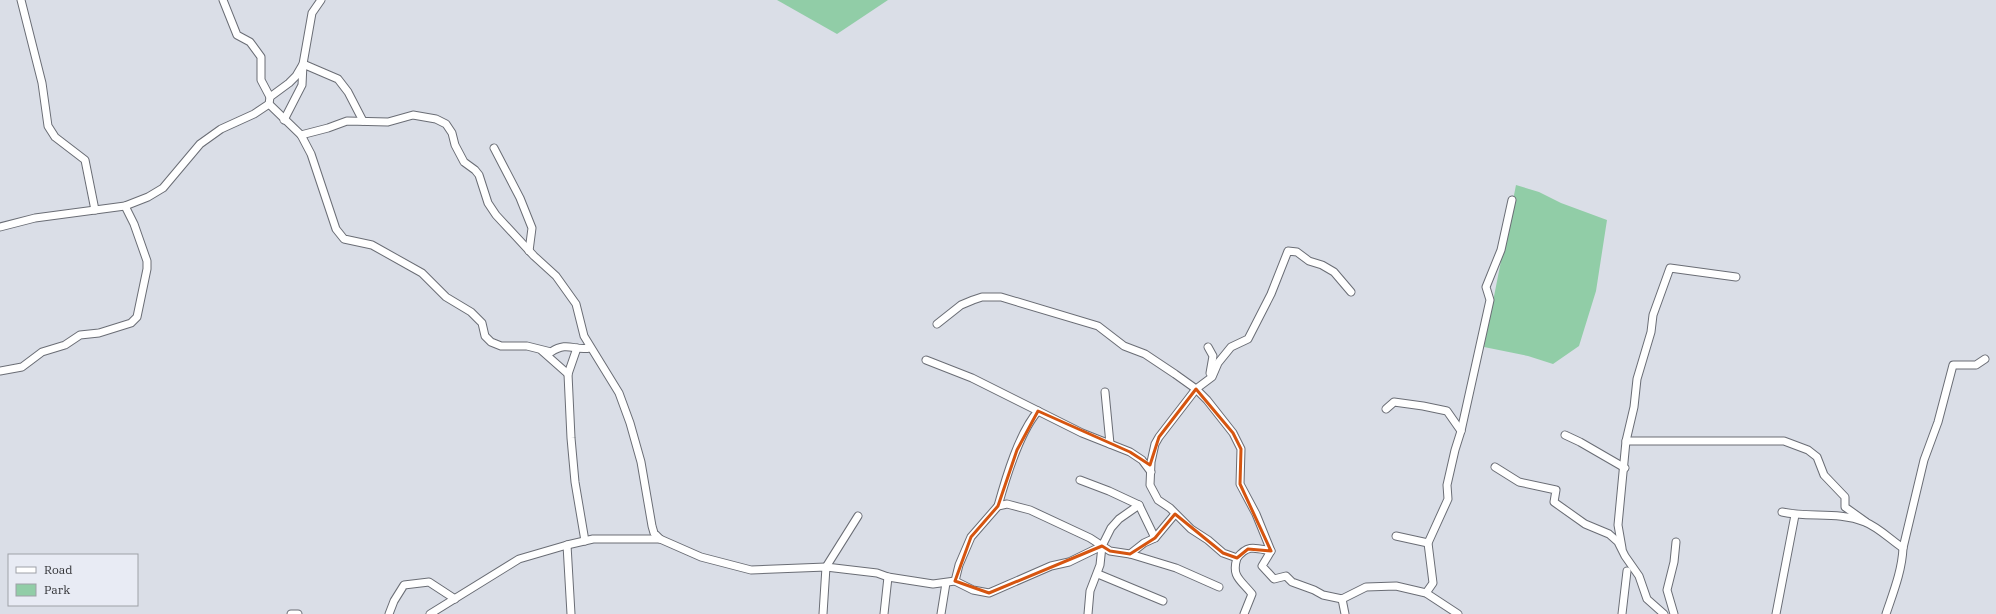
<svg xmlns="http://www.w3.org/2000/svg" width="1996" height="614" viewBox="0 0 1996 614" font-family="'IBM Plex Serif',serif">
  <rect width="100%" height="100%" fill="#dadee7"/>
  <g fill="#91cda7">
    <polygon points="777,0 888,0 837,34"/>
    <polygon points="1516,185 1539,192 1561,203 1607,220 1596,291 1579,346 1553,364 1528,356 1484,347"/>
  </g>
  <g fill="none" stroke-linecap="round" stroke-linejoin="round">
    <g stroke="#6a6d75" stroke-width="9">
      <g id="street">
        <polyline points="21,0 42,83 48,126 55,137 85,160 95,210"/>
        <polyline points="223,0 237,35 250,42 261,57 261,80 270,97"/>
        <polyline points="269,104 301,135 328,128 347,121 388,122 413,115 436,119 446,124 452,133 455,145 464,162 475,170 479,175 488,203 496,215 534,256 556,276 576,304 584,336 619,393 630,423 641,462 652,526 654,533 660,539"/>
        <polyline points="284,120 302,85 303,64 338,79 348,92 363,121"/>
        <path d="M301,135L311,154L336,229L344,239L372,245L422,273L446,297L471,312L482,323L485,336L491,342L501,346H527L551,352C568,341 573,351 590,348"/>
        <polyline points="494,148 520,198 532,228 529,251"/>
        <polyline points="0,227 35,218 125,206 148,197 163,188 200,144 221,129 254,114 269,104 270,97 289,83 296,76 303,64 312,13 321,0"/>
        <path d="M1351,292L1334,272L1322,265L1309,261L1297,252L1288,251L1271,294L1248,339L1231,347L1218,363L1212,377L1196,389L1159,437L1155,444L1151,462L1150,485L1158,500L1170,508L1191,529L1208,540L1223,553L1237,558C1248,544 1255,548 1271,551L1262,566L1274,579L1286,576L1292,582L1314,590L1323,595L1342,599L1366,587L1396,586L1426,593L1458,614"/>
        <polyline points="937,324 961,305 973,300 982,297 1001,297 1098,326 1124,346 1145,354 1175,374 1196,389 1207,400 1233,433 1241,449 1240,484 1256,514 1271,551"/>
        <polyline points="1208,347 1213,356 1210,373"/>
        <polyline points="577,348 568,374 571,438 575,482 585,541"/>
        <polyline points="542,351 568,374"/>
        <polyline points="926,360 972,378 1082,433 1130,452 1142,460 1151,472"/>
        <polyline points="0,371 22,367 42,352 65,345 80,335 99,333 131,323 137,317 147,269 147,261 134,224 125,206"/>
        <polyline points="1105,392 1110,444"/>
        <polyline points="1386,409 1394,402 1423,406 1447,411 1461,431"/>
        <polyline points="1565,435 1580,442 1625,468"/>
        <polyline points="1626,441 1784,441 1808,450 1817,457 1824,475 1845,497 1845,507 1866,522"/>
        <polyline points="1495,467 1519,482 1556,490 1554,502 1585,524 1609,534 1618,542 1625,556 1639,576 1647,599 1664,614"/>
        <polyline points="1080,480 1109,491 1139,505"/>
        <path d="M998,506C1006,477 1019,433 1038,411"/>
        <path d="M1782,512C1810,518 1838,511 1865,522C1878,527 1891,540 1903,548"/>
        <polyline points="1396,536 1428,543"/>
        <polyline points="567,545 571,614"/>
        <polyline points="1622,548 1618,525 1626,441 1634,407 1637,379 1651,332 1653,315 1670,268 1736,277"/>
        <polyline points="1130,554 1176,568 1219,587"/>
        <path d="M1237,558C1231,577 1241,580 1252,594L1244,614"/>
        <polyline points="1098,574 1163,601"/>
        <polyline points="955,581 959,565 971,537 998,506 1007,504 1030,510 1090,538 1110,551 1130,554 1144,543 1155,538"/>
        <polyline points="1426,593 1433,583 1428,543 1448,499 1447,485 1455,450 1461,431 1490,300 1486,287 1501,250 1512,200"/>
        <polyline points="1342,599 1345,614"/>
        <polyline points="291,614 298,614"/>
        <polyline points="389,614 394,601 404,585 429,582 455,599"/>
        <polyline points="430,614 519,559 567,545 593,539 660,539 701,557 751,570 826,567 877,573 888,577 933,584 955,581 973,590 989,593 1051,566 1069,562 1102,546 1111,528 1119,519 1139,505 1155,538 1175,514"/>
        <polyline points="823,614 826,567 858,516"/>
        <polyline points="884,614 888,577"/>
        <polyline points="941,614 946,583"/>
        <polyline points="1088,614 1090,591 1100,565 1102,546"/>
        <polyline points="1622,614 1627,571"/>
        <polyline points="1674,614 1667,590 1674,562 1676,542"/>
        <polyline points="1776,614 1795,515"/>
        <path d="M1886,614C1893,593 1902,571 1903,548L1924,460L1938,422L1953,365H1976L1985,359"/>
      </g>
    </g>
    <use href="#street" stroke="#fff" stroke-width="7"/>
  </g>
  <path fill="none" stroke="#d65510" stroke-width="3" stroke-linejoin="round" d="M1196,389L1233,433L1241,449L1240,484L1271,551L1248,549L1237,558L1223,553L1175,514L1155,538L1130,554L1110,551L1102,546L989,593L955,581L971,537L998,506L1017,450L1038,411L1130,452L1150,465L1159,437Z"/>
  <rect x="8" y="554" width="130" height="52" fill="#e8ebf4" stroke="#9ea1a7"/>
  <rect x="16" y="567" width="20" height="6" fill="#ffffff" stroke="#9ea1a7"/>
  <text x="44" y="574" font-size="12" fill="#303134">Road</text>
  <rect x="16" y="584" width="20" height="12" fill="#91cda7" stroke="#9ea1a7"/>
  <text x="44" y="594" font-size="12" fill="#303134">Park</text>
</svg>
